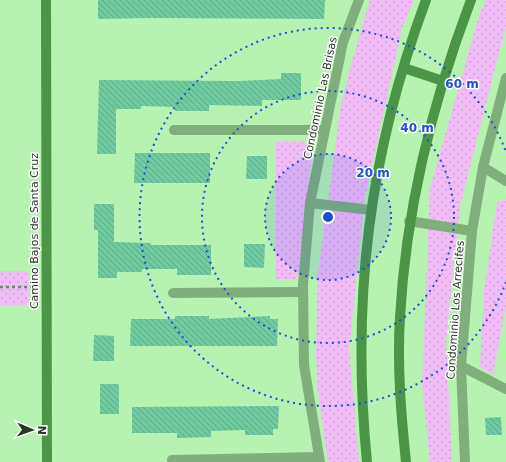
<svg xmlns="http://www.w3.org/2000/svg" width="506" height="462" viewBox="0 0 506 462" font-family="'DejaVu Sans',sans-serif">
  <defs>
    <pattern id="grass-dots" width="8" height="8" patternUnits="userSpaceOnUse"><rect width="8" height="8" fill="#f1bcf8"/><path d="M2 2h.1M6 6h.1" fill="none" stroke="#cea2d4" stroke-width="1.8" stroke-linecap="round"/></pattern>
    <pattern id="building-back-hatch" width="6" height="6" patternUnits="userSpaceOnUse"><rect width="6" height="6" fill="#6fcca1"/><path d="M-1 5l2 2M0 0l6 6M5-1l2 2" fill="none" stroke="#5ba783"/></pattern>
  </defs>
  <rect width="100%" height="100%" fill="#b6f3b0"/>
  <g fill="url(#grass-dots)">
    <polygon points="370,0 414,0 402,28 365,197 349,350 359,462 328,462 318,393 316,354 318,272 341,105 352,61"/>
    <polygon points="486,0 506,0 506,25 460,206 446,340 452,462 430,462 422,383 430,188 479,16"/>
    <polygon points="276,142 304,142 310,145 312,153 299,271 296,279 275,279"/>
    <polygon points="506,199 506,306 493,375 480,367 484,291 497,203"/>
    <polygon points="0,271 29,271 30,305 0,305"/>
  </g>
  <g fill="url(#building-back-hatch)">
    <polygon points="98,0 325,0 324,19 152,18 98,19"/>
    <polygon points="281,73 301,73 301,100 262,100 262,106 209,105 209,111 175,111 175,107 141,106 141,109 116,109 116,154 97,154 99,80 239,81 281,79"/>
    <polygon points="135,153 210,153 210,183 134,183"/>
    <polygon points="247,156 267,156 267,179 246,179"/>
    <polygon points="94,204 114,204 114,242 151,243 151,245 211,245 211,275 177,275 177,269 142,269 142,272 117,272 117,278 98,278 98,230 94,230"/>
    <polygon points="244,244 265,244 264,268 244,267"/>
    <polygon points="175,316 209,316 209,319 270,316 270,319 278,319 277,346 130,346 131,319 175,319"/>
    <polygon points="94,335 114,336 114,361 93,361"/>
    <rect x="100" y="384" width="19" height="30"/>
    <polygon points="279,406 278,429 273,429 273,435 245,435 245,430 211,431 211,437 177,438 177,433 132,433 132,407"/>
    <polygon points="501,417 502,435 486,435 485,418"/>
  </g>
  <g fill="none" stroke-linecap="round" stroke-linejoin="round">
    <polyline stroke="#658e61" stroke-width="2.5" stroke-dasharray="3 3" stroke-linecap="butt" points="0,287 31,287"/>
    <g stroke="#7faf7b" stroke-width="10">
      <polyline points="174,130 324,130"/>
      <polyline points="483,167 506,181"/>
      <polyline points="310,203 371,210"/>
      <polyline points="409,221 472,231"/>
      <polyline points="173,293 303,292"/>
      <polyline points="461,366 506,389"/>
      <polyline points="172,460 319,457"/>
      <polyline points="320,462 304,365 303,285 310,203 343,42 359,0"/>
      <polyline points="465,462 461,366 472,231 483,167 506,78"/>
    </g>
    <g stroke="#4a9646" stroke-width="10">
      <polyline points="46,0 47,462"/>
      <polyline points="404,68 443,81"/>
      <path d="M367,462C351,300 369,153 426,0"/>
      <path d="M406,462C401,414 397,366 400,317C406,208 432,103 471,0"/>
    </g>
  </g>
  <circle cx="328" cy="217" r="63" fill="#1d4ed8" fill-opacity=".12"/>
  <g fill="none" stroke="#1d4ed8" stroke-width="2" stroke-dasharray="2 4">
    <circle cx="328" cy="217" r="63"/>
    <circle cx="328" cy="217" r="126"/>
    <path d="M506 282A189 189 0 1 1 506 152"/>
  </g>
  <g text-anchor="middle" stroke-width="3" stroke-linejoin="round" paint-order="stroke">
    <g font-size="11" fill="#223b20" stroke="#fff">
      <text transform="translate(320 98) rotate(-78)" y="4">Condominio Las Brisas</text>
      <text transform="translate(34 231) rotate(-90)" y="4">Camino Bajos de Santa Cruz</text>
      <text transform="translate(455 310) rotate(-86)" y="4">Condominio Los Arrecifes</text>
    </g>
  </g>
  <circle cx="328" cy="217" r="6" fill="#1d4ed8" stroke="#fff" stroke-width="2"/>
  <g font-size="12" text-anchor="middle" font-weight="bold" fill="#1d4ed8" stroke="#fff" stroke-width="3" stroke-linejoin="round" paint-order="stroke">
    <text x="462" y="88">60 m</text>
    <text x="417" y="132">40 m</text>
    <text x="373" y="177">20 m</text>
  </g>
  <g transform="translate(32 430) rotate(92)" stroke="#ffffff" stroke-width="3" paint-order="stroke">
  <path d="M0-3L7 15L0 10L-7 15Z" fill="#223b20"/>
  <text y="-6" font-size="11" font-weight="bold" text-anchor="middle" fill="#223b20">N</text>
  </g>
</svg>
